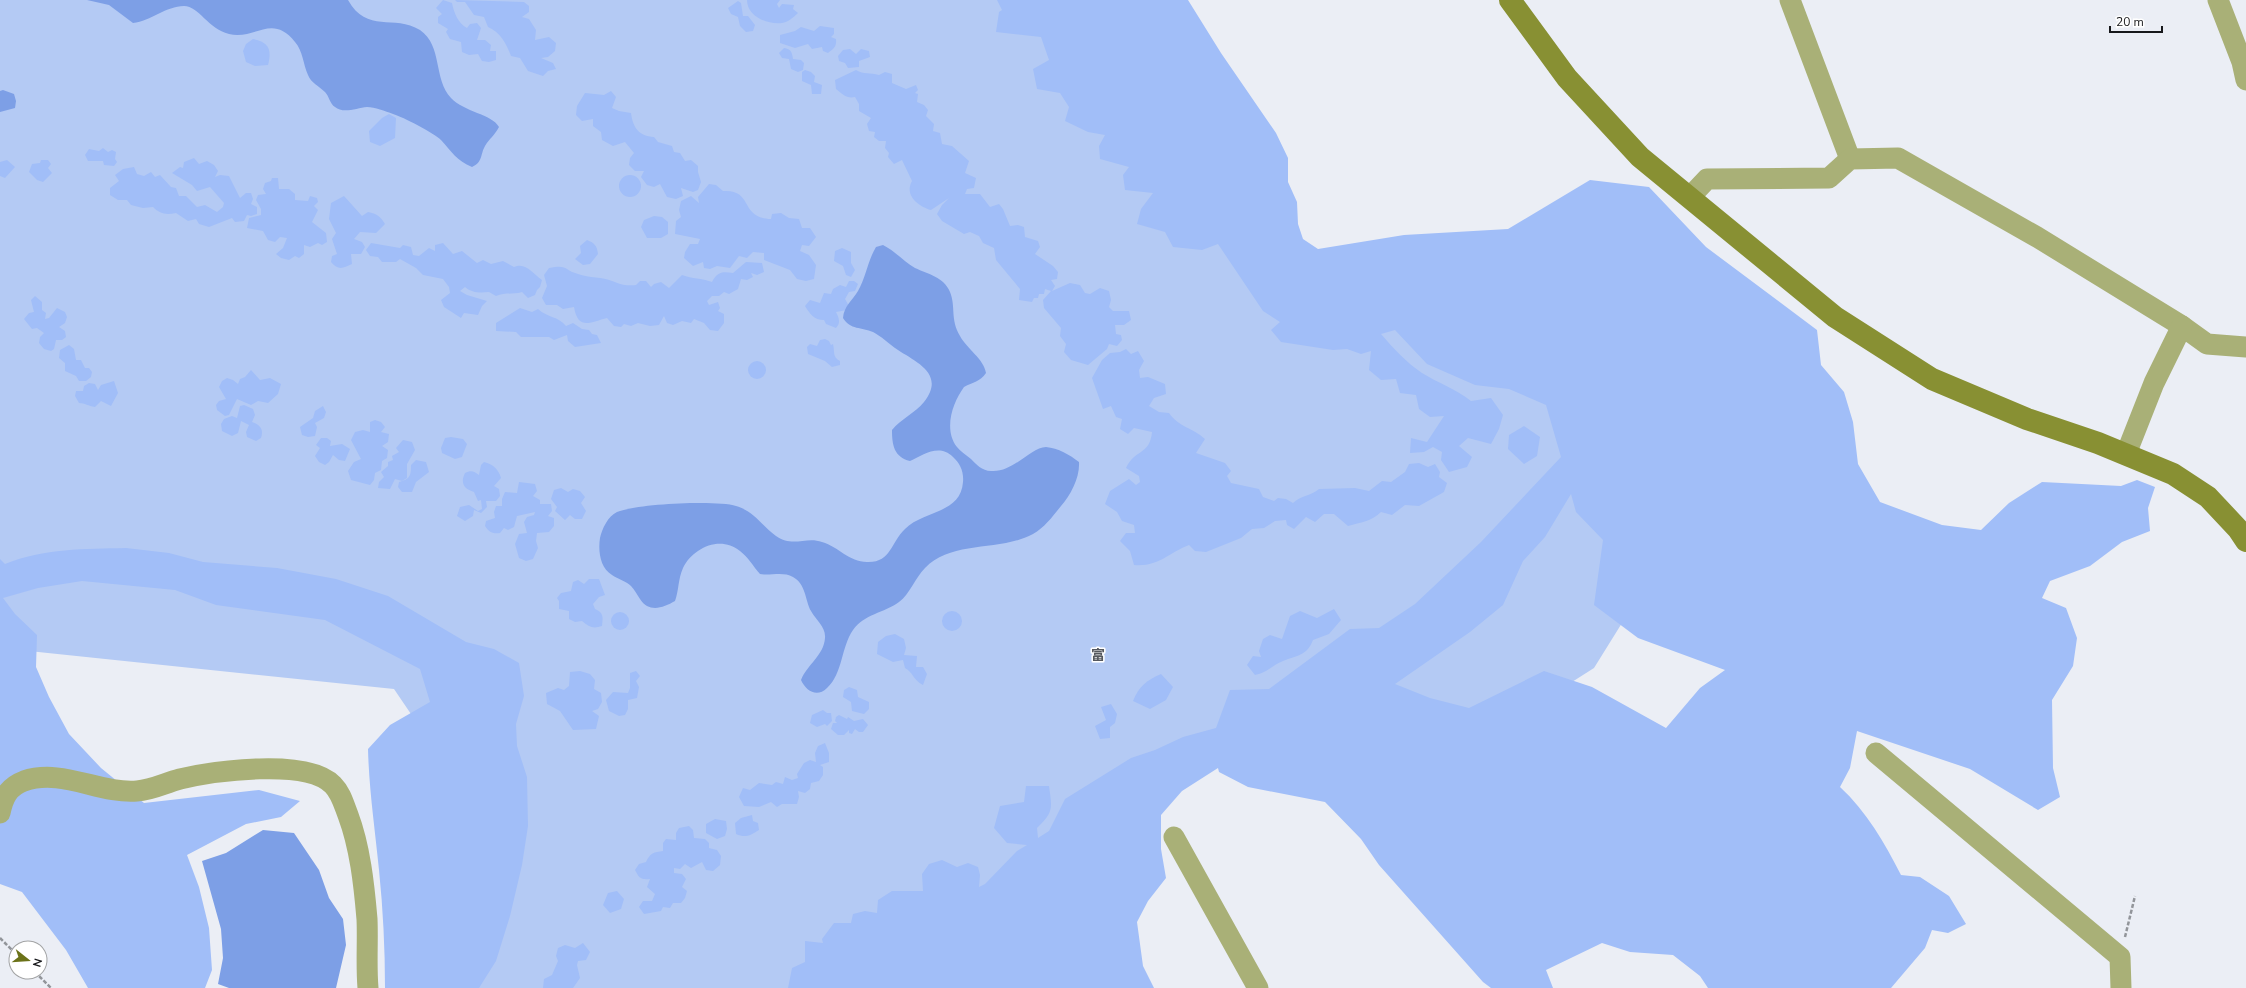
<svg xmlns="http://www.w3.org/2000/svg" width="2246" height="988" viewBox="0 0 2246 988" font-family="'Nunito Sans','Noto Sans JP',sans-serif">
  <rect width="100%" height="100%" fill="#ebeef5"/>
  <polygon fill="#b4caf4" points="0,0 1136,0 1294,290 1602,246 1683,525 1594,668 1397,793 1270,719 866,988 411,988 470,801 394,689 0,648"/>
  <g fill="#a1bef8" fill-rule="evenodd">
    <path d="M443,0L452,3C454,13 458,23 467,28L470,24L477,23L481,28L477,40H485L491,45L490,51H496V60L489,62L482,61L478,54L469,55L462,52L461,42L450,39L446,32L448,29L438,23V17L442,14L436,8Z"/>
    <path d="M455,0L524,2L529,6V12L522,17L529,19L536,30L535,40L549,37L556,43L555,51L548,57L541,58L553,63L556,69L548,71L543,76L528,71L520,58L511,56C506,43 501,33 488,27L484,17L474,15L465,2H457Z"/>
    <path d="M747,0H780L777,4L779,8L782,4L794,5L793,9L798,13C793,18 788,22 782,23C767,25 747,16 747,0Z"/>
    <path d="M997,0H1188L1221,53L1276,133L1288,158V182L1297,202L1298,224L1303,239L1318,249L1404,235L1508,229L1590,180L1649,187L1706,247L1817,330L1821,365L1844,392L1853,422L1858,464L1880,502L1942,525L1981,530L2009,503L2042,482L2121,486L2137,480L2155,487L2148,508L2150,531L2122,542L2090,566L2050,581L2042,598L2066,608L2077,638L2073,666L2052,700L2053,768L2060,797L2038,810L1970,769L1857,731L1850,768L1840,787C1867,812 1884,842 1901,875L1920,877L1949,896L1966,924L1948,933L1932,930L1925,948L1891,988H1708L1700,976L1673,955L1630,952L1602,943L1546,970L1553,988H1491L1483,982L1379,865L1361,839L1325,802L1248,787L1219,772L1218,768L1182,791L1161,815V849L1166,878L1148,901L1137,922L1143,966L1154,988H788L792,968L805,962V941L823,943L822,939L834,923H851L853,914L865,911L877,913L878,900L892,891H923L922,874L929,864L942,860L957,867L968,863L978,867L980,875L979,887L985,884L1017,851L1027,845L1007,843L994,828L1000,806L1024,802L1026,786H1049C1052,808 1054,812 1037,828L1038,838L1049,831L1065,799L1131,758L1155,750L1183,737L1216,728L1230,690L1269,689L1350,629L1379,628L1415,604L1481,542L1561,457L1546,405L1509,389L1475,385L1427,364L1395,330L1381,334C1394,349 1406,362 1422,373C1438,383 1456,389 1471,401L1491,398L1503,415L1499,429L1491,444L1468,438L1459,446L1472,457L1467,467L1449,472L1441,460L1442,452L1433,447L1424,452L1410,453L1411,438L1427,442L1444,416L1430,417L1419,409L1416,395L1400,393L1396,379L1381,380L1369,370L1371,351L1361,354L1347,349L1333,350L1281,342L1271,330L1280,322L1263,311L1218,244L1202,250L1173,247L1165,232L1137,224L1141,209L1153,193L1125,190L1123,175L1129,167L1100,159L1099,146L1105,135L1088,132L1065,121L1069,107L1060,93L1037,89L1033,69L1049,60L1041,37L996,32L999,12L1002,10ZM1571,494L1576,512L1603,540L1594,605L1638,638L1725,670L1700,688L1666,728L1592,687L1544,671L1469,708L1430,698L1395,684L1470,632L1503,605L1523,561L1545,537Z"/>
    <polygon points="738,1 741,3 743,16 748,16 755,25 753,31 746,32 740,26 738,17 731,14 728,8"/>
    <path d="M820,26L834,28V34L831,37L836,39C837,47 833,49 828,53L823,51L822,47L812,49L808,44L795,48L780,43V35L795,31L801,27L814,31Z"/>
    <path d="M253,39C269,42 272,50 268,65L255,66L246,62L243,51L246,44Z"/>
    <path d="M784,48C791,49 792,52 793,59L801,60L804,63L803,70L798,72L791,69L789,59L782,58L779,53Z"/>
    <polygon points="850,49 856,54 861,49 869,51 870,57 859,61 859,67 848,68 845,63 839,61 838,56 843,50"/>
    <polygon points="805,70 811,72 815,76 814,82 822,85 821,94 812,94 811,85 802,81 802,72"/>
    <path d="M856,70C864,75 870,72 879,75L885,72L892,74V83L906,89L916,85L918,90L915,93L918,94L917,102L924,105L928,110L926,116L934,124L933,131L940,133L942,144L952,146L969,161L965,173L976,178L974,188L967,189L965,194H980L990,207L999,204L1003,209L1010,226L1018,225L1024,227L1025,237L1038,241L1040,247L1035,254L1053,266L1058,272L1057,279L1051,280L1055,286L1052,291L1070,283L1080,285L1085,293L1090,294L1100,288L1109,291L1111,300L1109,307L1113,311H1129L1131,320L1124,325H1115L1116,334L1121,335L1122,340L1117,346L1109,344L1107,349L1088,365L1071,360L1064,352L1066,344L1060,336L1061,328L1044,308L1043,300L1051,291L1045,289L1044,294H1039L1038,298H1034L1032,302L1019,300L1020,289L996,260L994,248L983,243L979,236L970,232L964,234L942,221L937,214L942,205L949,198L931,210C918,206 904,195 912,181L902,160L894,164L888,157L889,153L885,148L886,141H879L874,137L875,132L869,131L867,124L871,118L859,111V104L855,97C847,99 842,94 836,89L835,80Z"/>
    <path d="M611,91L616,97L612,108L619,111L631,113C633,128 639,136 654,137L658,142L672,146L674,152L680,153L685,161L691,160L698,166V172L701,182L698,190L693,192L681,188L683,196L676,199L667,197L660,184L654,187L647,185L641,177L644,171H635L629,165L630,158L634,153L625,142L613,146L602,140L601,132L593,126V119L582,121L576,115L577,106L585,93L604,95Z"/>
    <polygon points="389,114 396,118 395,138 380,146 370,142 369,131 382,118"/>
    <polygon points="103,148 108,152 112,150 116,152 115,159 117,162 114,166 104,165 103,161 88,161 85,155 89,149 99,151"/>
    <path d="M194,158L199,164L207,161L214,165L218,171L215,177L220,175L229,176L240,198L246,193H251L253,199L251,204L257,207V214L251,216L247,215L244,221L235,222L232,218L209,227L199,224L196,219L188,221L176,213C166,215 160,214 153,207L143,208L131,205L127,200H118L110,195V188L119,181L115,175L123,169L134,167L137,174L144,176L151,172L155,177L160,175L171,187L176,188L179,196H186L197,207L205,205L217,212L223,207L224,203L210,187L197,191L192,185L172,173L180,167L183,168L184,162Z"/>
    <polygon points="7,160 15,167 5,178 0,176 0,162"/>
    <polygon points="41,160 48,160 51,164 48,168 52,173 43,182 37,180 29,172 32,164 40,163"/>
    <circle cx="630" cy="186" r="11"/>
    <polygon points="272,178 278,178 279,189 289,189 295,194 295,200 308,201 310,196 317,198 318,202 314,206 318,210 312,222 326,233 327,242 322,245 318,243 310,247 304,245 304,254 299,258 295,256 289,260 281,258 276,254 283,248 287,238 280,237 275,242 268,240 263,231 247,228 249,218 261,215 261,209 256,200 258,195 266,194 263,189 265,183 271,181"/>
    <path d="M709,184L716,185L723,191C754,189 739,218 771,219L772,214L781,213L789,218L799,219L802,228H810L816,237L809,246L802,245L800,251L809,255L816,265L814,279L806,281L797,279L790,270L764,260V253L753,252L747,258L739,256L730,268L717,266L710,269L704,268L703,262L693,266L684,258L685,252L690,244H698L700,239L675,234L676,221L681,217L679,210L681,201L691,196L699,203L698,197Z"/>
    <path d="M344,196L362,216L368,212C377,214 380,216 385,224L376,233L360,232L354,239L362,242L365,247L361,254H351L352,264C342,269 338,270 331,262L332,256L337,254L332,239L336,233L329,219L331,203Z"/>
    <polygon points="654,216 662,217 668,222 668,234 661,238 647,238 641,227 644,220"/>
    <path d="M587,240C595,243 597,246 598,254L590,264L583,265L575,259L581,253L580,246Z"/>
    <path d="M371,243L400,248L403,245L411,247L413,255L419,256L429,248L435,251V245L443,243L453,254L462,251L477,263L483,260L491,264L503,261L514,267C526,262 532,273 542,280L540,287L537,290L535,295L528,298L522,292C513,295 505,292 496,296L489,292C480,293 472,293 465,287L460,291L467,295L487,301L482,306L478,315L464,313L461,318L444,307L441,300L450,293L449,287L443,279L423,275L416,268L400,259L396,262H382L378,257L370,256L366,250Z"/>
    <polygon points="842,248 851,252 851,263 855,270 851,277 846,275 843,266 834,261 835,251"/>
    <path d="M746,262L762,263L764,272L757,275L751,273L753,277L747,280L741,279L738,289L729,294L724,292L719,296H712L707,301L709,305L718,302L720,308L718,311L724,314V323L718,331L710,330L704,323L694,319L691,323L682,321L673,325L667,323L664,316L659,325L650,326L638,323L631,326L624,324L621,327L614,326L607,318C591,322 578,331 574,307L563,309L557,305H546L542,298L547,286L544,275L549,268C568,264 564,270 578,274C589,278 603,277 612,281C623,285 624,286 636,285L640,281H646L651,287L654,284L661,282L669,288L682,275C693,279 701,278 712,282C717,272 722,271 733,273Z"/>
    <path d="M849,281H854L858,284L855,291L849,292L845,299L849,306L847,310L836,312C839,318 841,323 836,328L826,324L824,320C814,320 810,314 805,306L810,300L820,303L824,293L831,294L833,289L840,285L846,287Z"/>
    <polygon points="35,296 42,302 42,310 46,313 45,319 49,318 57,308 65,312 67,317 65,323 59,327 65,331 66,337 62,340 56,340 54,349 51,351 44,349 39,343 40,337 44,333 37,328 32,329 24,319 29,313 34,312 31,300"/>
    <path d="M520,308L532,312L538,309C548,318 558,316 566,326L573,323L582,329L589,330L592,334L597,335L601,343L575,347L568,341L567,335L554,340L549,337H521L516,332L496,331V323Z"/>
    <path d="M825,339L829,341L831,345L833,344C835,352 832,357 840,361V365L832,367L825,361L808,354L807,347L810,344L817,346L820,340Z"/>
    <polygon points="69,345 74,349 76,360 81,360 85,368 89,368 92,372 91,377 86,381 79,381 76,376 65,371 65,363 59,358 60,350"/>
    <path d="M1126,349L1131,354L1138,351L1144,361L1139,370L1140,378L1148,377L1165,384L1166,394L1154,398L1149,406L1159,412L1169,413C1180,428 1192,427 1205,439L1196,453L1225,463L1231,471L1227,476L1231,483L1259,489L1263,497L1274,501L1278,498L1286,499L1293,503C1301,495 1311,496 1319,489L1355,488L1369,491L1382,481L1391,482L1405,472L1409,464L1419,463L1428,467L1435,464L1440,472L1439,477L1447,483L1444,492L1419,506L1405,505L1392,515L1381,512C1371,522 1361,522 1348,526L1334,514H1324L1315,522L1306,517L1294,529L1287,525L1286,520L1275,521L1264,528L1252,529L1241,538L1206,552L1195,551L1189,545C1168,553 1159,567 1134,565L1130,551L1120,541L1126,533H1135L1134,525L1122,521L1117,512L1105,504L1110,491L1129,479L1136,485L1140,482L1139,476L1126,468C1135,449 1150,455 1152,432L1134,428L1128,434L1120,429L1122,419L1116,417L1111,406L1103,409L1092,378L1102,360L1110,353L1120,352Z"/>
    <circle cx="757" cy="370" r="9"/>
    <polygon points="251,370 260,380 270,378 281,384 278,394 268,403 258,401 251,405 237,399 229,415 225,416 217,410 216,405 219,401 226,399 219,387 222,381 227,378 233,380 238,384 240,379 245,377"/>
    <path d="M114,381L118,393L111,406L101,401L95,407C88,406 85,403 79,403L75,396L76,391H83L84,386L89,383L95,384L98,390L101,385Z"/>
    <path d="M244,405L253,409L255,415L252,422C260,425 264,429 261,438L256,441L247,437L246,432L249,425L241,421L238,433L232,436L222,431L221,424L224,419L232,416L237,418L240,406Z"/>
    <polygon points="323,406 326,412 324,418 315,423 317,427 315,436 308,437 302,435 300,427 313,418 315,411"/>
    <polygon points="375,420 381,422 385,427 381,432 389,434 388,442 382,446 388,450 387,458 382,461 381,470 375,473 374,480 370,485 351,480 348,471 354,462 361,459 351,440 355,432 363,430 370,432 370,422"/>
    <polygon points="1524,426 1540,437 1537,456 1524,464 1508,449 1509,435"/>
    <polygon points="451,437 463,439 467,444 462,457 455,459 442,453 441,448 445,438"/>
    <polygon points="321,438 327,438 331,441 330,446 342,444 350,449 345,461 339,460 333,455 329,462 325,465 319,462 315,456 320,448 316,445"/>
    <polygon points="403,440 412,442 415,450 407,464 407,478 402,481 395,479 390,489 378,488 379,482 384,477 381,472 388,466 388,462 393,460 392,456 399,452 396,448"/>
    <path d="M416,460L426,462L429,472L416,482L412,492H402L398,487L399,482C410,479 411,476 411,465Z"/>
    <path d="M484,462C493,464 499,470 501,478L494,486L499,489L500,496L496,501H486L487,507L481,513L474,510L473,516L465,521L457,516L460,507L469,505L478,511L482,509L481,500L478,501L474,492C464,489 460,483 465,473C471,470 474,471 479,475L481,465Z"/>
    <path d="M519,482L535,484L537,491L533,496L540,500V504H551L552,511L548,516L554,518V526L549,532L537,533L536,541L538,548L533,559L526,561L519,558L515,544L519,534L527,533L524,522L527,517L534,515L535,512L517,516L514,527L508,530L504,528L500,533C492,534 489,532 485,526L486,521L495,518L494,512L496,506H502V499L505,492L517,493Z"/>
    <polygon points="561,488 568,492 573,489 580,491 585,497 581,503 586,511 582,519 575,519 570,515 565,520 555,511 557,507 551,499 554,490"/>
    <path d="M126,548L169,553L203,562L277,568L336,579L388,596L466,642L494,649L519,663L524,696L516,724L517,746L527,777L528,826L522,865L510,916L496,961L479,988H385C385,948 383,909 379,870C375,829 369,790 368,749L390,725L430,702L420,669L325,620L216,605L175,590L82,581L38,588L3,598L15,614L37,635L36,667L49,697L69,734L101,768L144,803L259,790L300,801L281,817L246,824L187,855L199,887L209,928L212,970L205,988H88L66,950L22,892L0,884V559L5,564C44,548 85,549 126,548Z"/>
    <path d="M589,579H599L605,595L599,597L593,604L595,609C604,613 603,617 602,626C593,629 589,627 582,621L575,622L569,619V611L559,609V601L557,598L561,593L571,591L573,582L578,580L584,584Z"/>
    <path d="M1334,609L1341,620L1329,634L1313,640C1307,656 1297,655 1283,661C1272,665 1269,672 1255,675L1247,665L1253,656L1261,657L1259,651L1263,639L1270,635L1282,639L1290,616L1300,611L1317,618Z"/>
    <circle cx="952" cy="621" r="10"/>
    <circle cx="620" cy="621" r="9"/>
    <path d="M895,634L904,639L906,648L904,655L917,656L916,667H923L927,674L923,685C913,680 913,672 905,668L903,660L893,662L877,654L878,642L886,636Z"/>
    <polygon points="580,671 590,674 595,680 594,689 601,693 602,702 598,709 592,711 599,716 596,729 573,730 560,711 547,704 546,693 558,688 564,690 569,686 570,672"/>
    <polygon points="636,671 640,676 636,681 639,687 637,698 628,700 628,709 625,715 619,716 609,711 606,700 613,692 628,693 630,688 630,673"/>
    <path d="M1161,674L1173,687L1166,700L1150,709L1133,701C1139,686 1147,680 1161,674Z"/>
    <polygon points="849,687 857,690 858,697 869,702 869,709 864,714 852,711 851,702 843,697 844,690"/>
    <polygon points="1111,704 1117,714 1115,723 1110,727 1110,738 1100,739 1095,726 1106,720 1101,707"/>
    <polygon points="823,710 827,713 831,713 832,721 827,726 825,724 817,727 810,723 812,715"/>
    <polygon points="839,715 847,719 848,717 854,721 863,719 868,725 863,732 859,732 855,729 852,734 849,733 849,730 844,735 838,735 831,729 833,723 837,723 835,721 836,717"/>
    <polygon points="825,743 829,753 829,762 820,765 823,767 823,775 819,781 811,783 810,789 805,793 798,791 799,797 797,804 782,804 777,807 771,802 759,807 744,806 739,797 743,788 750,790 759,783 772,785 776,782 783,784 785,777 792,780 798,778 797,774 804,763 810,760 816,762 815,753 818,746"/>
    <path d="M752,815L753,821L758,823L759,830C750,836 745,838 736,834L735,823L741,818Z"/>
    <polygon points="715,819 726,821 727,829 725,836 717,839 706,833 706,824"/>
    <path d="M689,826L693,830L694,838L705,839L709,843V848L717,850L721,856L720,865L713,871L706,870L702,862L691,868L685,864L680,869L674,868V873L682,874L686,879L682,887L687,891L685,898L681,903H673L670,908L663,907L661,911L644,914L639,907L643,901H652L655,894L647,887L650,879C641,880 639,878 635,870L639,864L646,862C650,853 654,852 663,851V843L666,839L676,840V833L679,828Z"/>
    <polygon points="617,891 624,899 621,909 610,913 603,905 608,893"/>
    <polygon points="583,943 590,952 586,960 578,961 577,965 580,978 573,988 543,988 544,979 552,975 558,961 556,956 558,948 565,945 575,948"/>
  </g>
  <g fill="#7d9fe6">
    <path d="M87,0H348C367,34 394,14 420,30C443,46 433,79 451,98C464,112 492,114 499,127C495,135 489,139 485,146C480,155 483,162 472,167C457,161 451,151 441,140C434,133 403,117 393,114C385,111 375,107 367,107C357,108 343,114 335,107C330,104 329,96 325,92C319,86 311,83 308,75C303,64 303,51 295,42C272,13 256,40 229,34C208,29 199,6 184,6C166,6 151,21 133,23L109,5Z"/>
    <polygon points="3,90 14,94 16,101 15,108 0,112 0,91"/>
    <path d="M883,245C895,251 903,261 915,268C928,274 944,277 950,292C956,307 950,319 960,336C967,349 984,359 986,373C980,382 973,382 964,387C953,402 943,429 957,447C960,451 966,455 971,459C976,464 982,471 991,471C1013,473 1031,447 1046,447C1058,448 1070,455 1079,462C1080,477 1071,495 1061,506C1053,516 1045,527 1033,534C1000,552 952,540 925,568C915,578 910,594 899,602C884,613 864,614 853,630C841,647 843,673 827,688C817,698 806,691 801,680C807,665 824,655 825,638C826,627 816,620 811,611C805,600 806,584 793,577C783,571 770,576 760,574C753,566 748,557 740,551C720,535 693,548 683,568C678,579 679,590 675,601C663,608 649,613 640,599C637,595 635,590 631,586C626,581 618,579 612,575C600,568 598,551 600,538C602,529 608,516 617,512C636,504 716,500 736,506C754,511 762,526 776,536C793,548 806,536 822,542C839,547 849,562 867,562C891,563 891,542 905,529C922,511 961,514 963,482C964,472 960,463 953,457C939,443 923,455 910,461C894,457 892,445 892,430C901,419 915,413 924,402C946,374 916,362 898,350C889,344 881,336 873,332C862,327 850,330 843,318C844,306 852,301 858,291C866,277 868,260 876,247Z"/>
    <polygon points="263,830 294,833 319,870 329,898 343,919 346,945 336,988 229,988 218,984 223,958 221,929 202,861 226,853"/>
  </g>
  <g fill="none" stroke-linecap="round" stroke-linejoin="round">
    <g stroke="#92959a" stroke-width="2.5" stroke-dasharray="4 2" stroke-linecap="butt">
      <polyline points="2125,937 2135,896"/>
      <polyline points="0,938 16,954"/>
      <polyline points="35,972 51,988"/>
    </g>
    <g stroke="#a9b077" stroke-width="21">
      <polyline points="1790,0 1850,159"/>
      <polyline points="2218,0 2242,62 2246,80"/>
      <polyline points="1690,197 1707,179 1829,178 1850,159 1898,158 2037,237 2182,326 2207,344 2246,347"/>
      <polyline points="2126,454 2154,383 2182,326"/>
      <polyline points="1876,753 2120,957 2121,988"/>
      <path d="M0,813C3,798 8,787 24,781C62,768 99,794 137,791C152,790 165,783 180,779C214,771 307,758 333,785C341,793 344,805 348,815C360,847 364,884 367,919C368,942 366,965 368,988"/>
      <polyline points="1174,837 1258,988"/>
    </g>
    <polyline stroke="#889033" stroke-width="22" points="1510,0 1567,78 1640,157 1835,317 1932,379 2027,419 2098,443 2173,474 2208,497 2238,529 2246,541"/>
  </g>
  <g text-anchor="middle" stroke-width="3" stroke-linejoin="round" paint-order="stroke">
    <g font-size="14" font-weight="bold" fill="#55585e" stroke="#fff">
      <text x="1098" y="660">富</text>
    </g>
  </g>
  <g transform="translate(28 960) rotate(107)"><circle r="19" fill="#ffffff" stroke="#a2a3a4"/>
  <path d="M0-3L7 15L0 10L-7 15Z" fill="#6b7219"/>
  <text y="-6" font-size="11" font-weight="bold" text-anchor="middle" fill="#17181b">N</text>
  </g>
  <path d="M2110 26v6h52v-6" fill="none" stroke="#17181b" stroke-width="2"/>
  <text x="2116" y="26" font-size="12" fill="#17181b" stroke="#ffffff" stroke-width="3" paint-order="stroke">20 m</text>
</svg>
